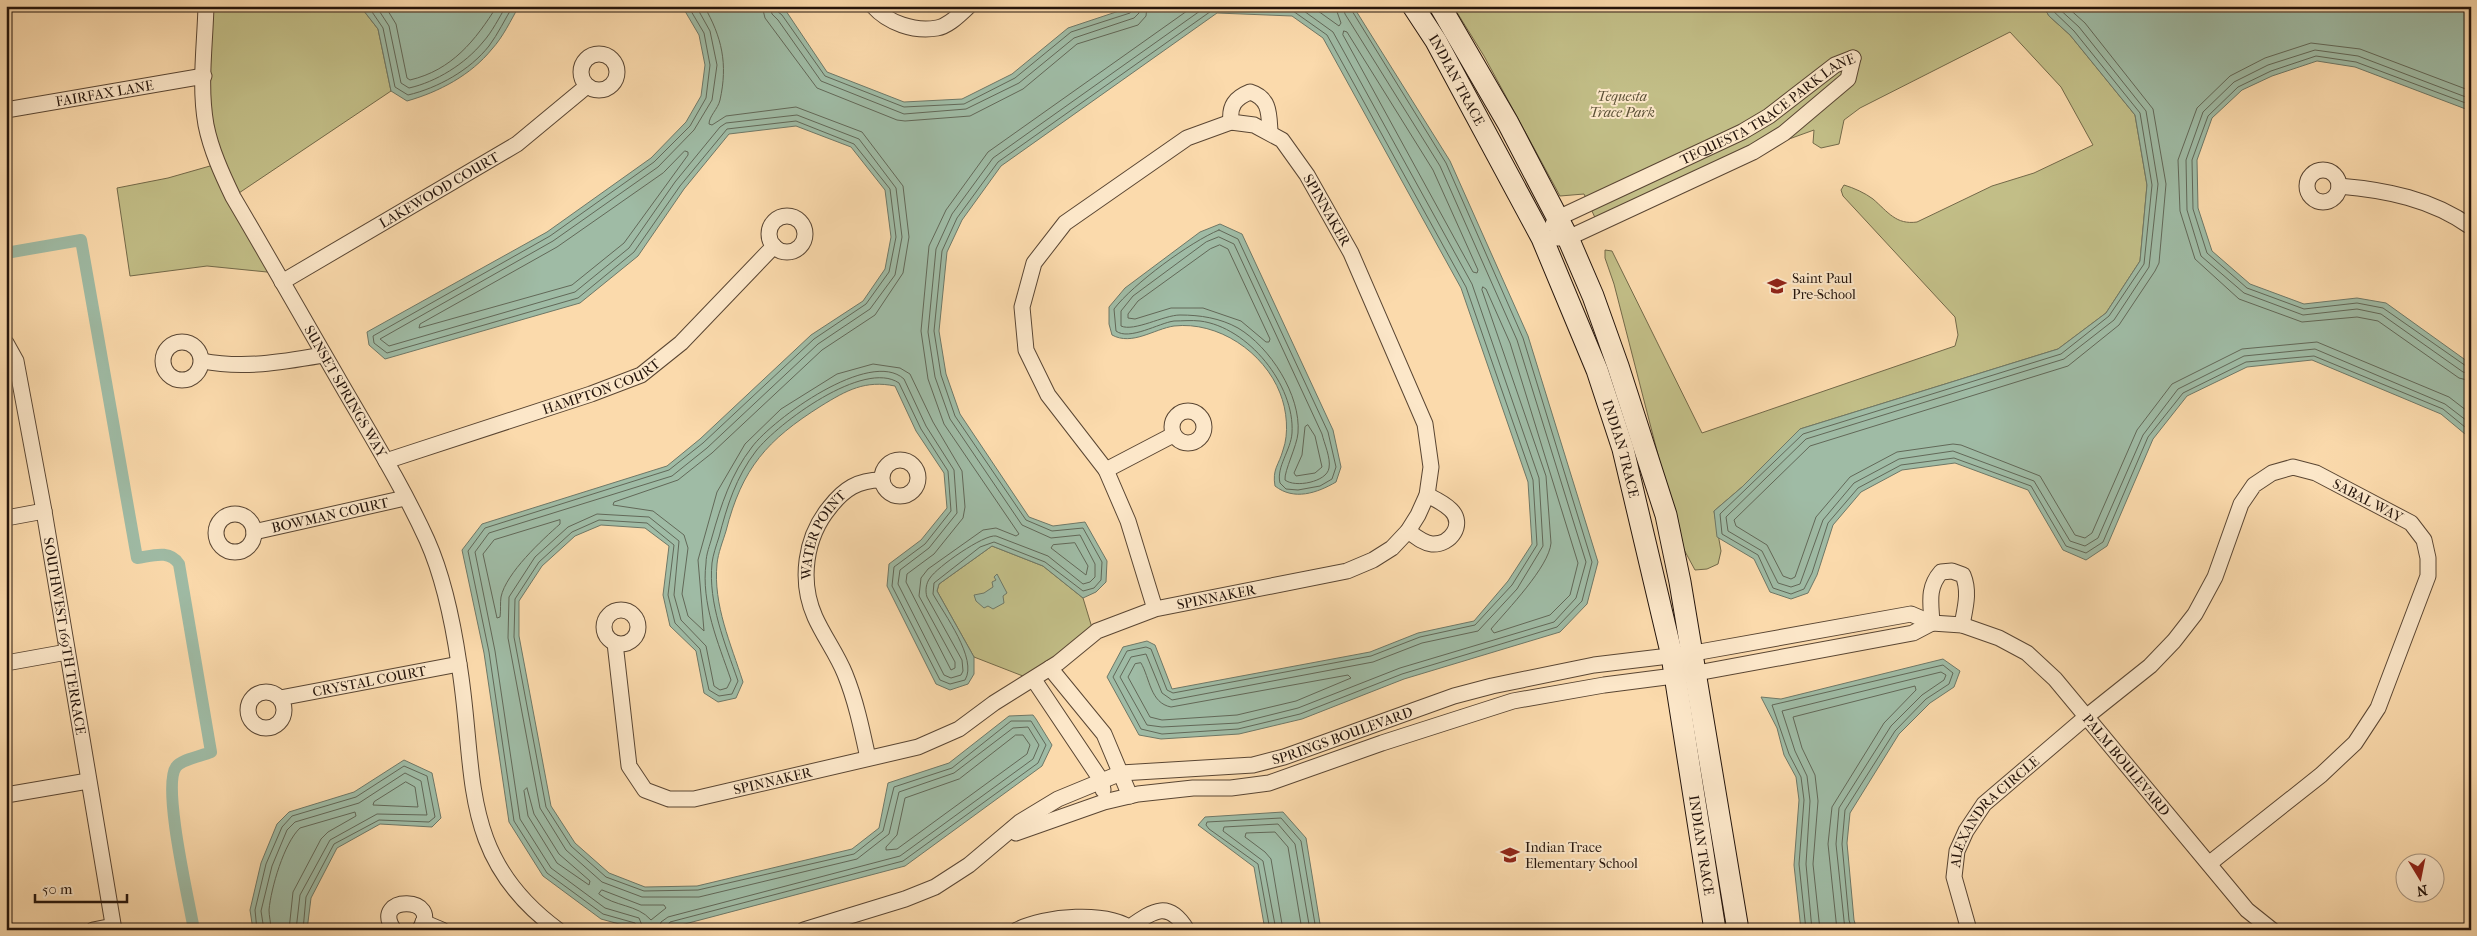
<svg xmlns="http://www.w3.org/2000/svg" width="2477" height="936" viewBox="0 0 2477 936" font-family="'IM FELL French Canon',serif">
  <rect width="100%" height="100%" fill="#fbdaac"/>
  <filter id="stains"><feTurbulence type="fractalNoise" baseFrequency=".004" numOctaves="4"/><feColorMatrix values="0 0 0 0 .2 0 0 0 0 .09 0 0 0 0 .02 0 0 0 .5 -.17"/></filter>
  <radialGradient id="worn" r=".72"><stop offset=".6" stop-color="#630" stop-opacity="0"/><stop offset="1" stop-color="#630" stop-opacity=".3"/></radialGradient>
  <g fill="#c2be87" stroke="#736949">
    <polygon points="234,6 360,6 378,29 391,91 233,197 277,273 207,266 130,276 117,188 168,178 217,164 206,127 206,14"/>
    <path d="M1453,6H2043L2049,16L2070,35L2135,115L2147,185L2140,261L2106,313L2058,349L1800,429L1742,487L1714,511L1721,551L1718,564L1707,569L1695,570L1681,544L1614,284L1605,258V250L1612,251L1702,433L1955,346L1958,335L1955,317L1843,196L1841,190L1844,185C1854,188 1865,193 1873,199C1888,212 1896,225 1917,222L1992,186L2034,173L2093,145L2061,87L2010,32L1860,108L1844,120L1839,144L1821,148L1813,143L1814,130L1753,152L1598,224L1584,194L1560,196L1484,56Z"/>
    <polygon points="992,546 1043,566 1083,598 1093,631 1028,678 974,657 937,591 939,584"/>
  </g>
  <g fill="#9fbba5" stroke="#6e7867">
    <path d="M360,6H519C511,20 503,37 492,49C471,75 439,92 407,101L391,91L378,29Z"/>
    <path d="M682,6H778L786,11L827,72L904,102L962,99L1012,74L1068,28L1134,6H1353L1450,161L1528,336L1598,562L1587,604L1560,632L1404,679L1302,719L1239,734L1161,739L1139,735L1107,677L1123,647L1147,641L1155,645L1172,689L1370,652L1418,633L1474,621L1508,581L1532,544L1528,482L1461,288L1323,38L1292,16L1217,13L1001,166L962,220L947,252L939,331L946,374L960,414L1029,517L1053,526L1085,522L1107,561L1106,582L1096,592L1083,598L1043,566L992,546L939,584L937,591L974,657V674L968,684L950,690L936,684L887,586L889,564L921,540L947,508L944,473L916,431L895,386C865,380 847,390 821,406C767,440 742,468 726,531C723,541 718,553 717,564C713,605 731,644 743,682L736,698L718,702L704,693L696,651L670,626L663,595L669,546L645,528L601,525L575,536L542,566L519,601V636L551,806L575,843L609,873L645,887L697,886L852,849L879,828L888,783L949,763L1009,716L1033,715L1036,719L1052,745L1042,766L905,866L662,930H641L601,919L543,876L509,822L484,653L462,550L482,524L667,466L700,439L811,335L863,301L885,269L891,237L885,190L851,147L796,126L729,134L684,189L638,256L580,303L385,359L369,345L367,332L547,232L651,158L686,122L701,96L705,65L699,35Z"/>
    <polygon points="2043,6 2471,6 2471,111 2355,67 2317,61 2272,76 2242,90 2212,118 2197,160 2198,208 2212,251 2250,284 2304,304 2357,298 2386,303 2471,364 2471,439 2441,414 2312,360 2247,367 2187,396 2153,439 2107,546 2086,560 2063,550 2028,490 1955,463 1902,470 1861,492 1833,525 1817,575 1808,593 1791,599 1770,592 1754,559 1717,537 1714,511 1742,487 1800,429 2058,349 2106,313 2140,261 2147,185 2135,115 2070,35 2049,16"/>
    <path d="M1220,224L1242,234L1333,430L1341,467L1336,482C1317,493 1294,501 1275,486C1272,469 1279,465 1283,450C1289,434 1287,410 1280,393C1264,352 1218,321 1174,326C1154,329 1132,346 1112,335L1109,324V307L1125,288L1200,232Z"/>
    <polygon points="997,574 1007,593 1003,596 1004,603 993,609 988,606 984,608 976,601 974,595 984,593 993,587 992,582 996,580 994,577"/>
    <polygon points="1943,659 1960,671 1954,687 1930,703 1899,734 1850,813 1847,843 1854,920 1857,930 1801,930 1794,865 1799,800 1796,777 1784,755 1777,728 1761,697 1781,699"/>
    <polygon points="404,760 432,773 441,818 432,827 380,824 337,848 311,898 307,930 253,930 250,910 261,863 277,824 289,812 354,792"/>
    <polygon points="1283,812 1306,838 1321,930 1265,930 1254,867 1198,825 1205,817"/>
  </g>
  <g fill="none" stroke-linecap="round" stroke-linejoin="round">
    <g stroke="#626858" stroke-width="1">
      <path d="M368,6L383,28L395,87L408,95C438,88 470,70 489,46C498,34 505,19 513,6"/>
      <path d="M376,6L389,26L401,83L409,88C436,82 465,64 483,42C492,32 499,18 506,6"/>
      <path d="M385,6L396,24L407,78L410,80C452,70 475,41 497,6"/>
      <path d="M704,6C722,37 728,64 720,100C718,109 709,116 709,124L712,125L726,116L796,107L862,132L903,186L909,237L903,273L875,315L822,350L712,453L678,480L614,502L613,505L653,511L684,535L688,548L682,594L688,616L704,631L698,560L717,492L745,444L781,409L837,374L873,364L900,368L910,374L933,422L962,471L965,507L963,518L934,554L907,574L906,582L951,670L955,668V662L919,596L921,578L928,569L983,530L996,528L1016,536L1019,534L944,424L928,379L921,331L929,246L946,210L988,152L1194,6"/>
      <polyline points="762,6 765,18 817,88 897,120 905,121 970,116 1023,89 1077,44 1138,25 1146,16 1147,6"/>
      <polyline points="770,6 772,14 778,20 821,81 904,114 966,109 1019,83 1074,38 1134,18 1139,13 1140,6"/>
      <polyline points="776,6 777,11 782,15 825,76 904,107 964,104 1015,78 1071,32 1130,13 1134,6"/>
      <polyline points="1297,6 1333,32 1472,284 1539,478 1543,546 1517,589 1478,631 1422,643 1373,662 1172,700 1162,693 1146,654 1131,657 1120,677 1147,725 1162,727 1238,723 1298,708 1400,668 1554,622 1576,598 1586,562 1517,340 1440,166 1345,14 1343,6"/>
      <polyline points="1311,6 1339,26 1341,23 1335,6"/>
      <polyline points="2048,6 2074,31 2140,113 2152,185 2144,264 2109,316 2061,354 1803,434 1720,514 1722,534 1758,555 1773,588 1791,594 1804,589 1812,573 1828,523 1858,488 1901,465 1954,458 2031,486 2066,546 2086,553 2103,542 2148,437 2183,393 2246,362 2314,356 2443,409 2471,432"/>
      <polyline points="2056,6 2079,27 2146,111 2158,184 2149,267 2114,320 2064,359 1806,439 1726,517 1728,531 1762,551 1778,583 1791,587 1800,584 1823,520 1854,483 1899,459 1953,451 2034,481 2070,541 2085,546 2098,538 2143,435 2178,389 2244,356 2315,349 2445,404 2471,424"/>
      <polyline points="2066,6 2085,23 2153,109 2166,184 2159,263 2155,271 2119,325 2068,366 1810,446 1734,520 1736,526 1767,545 1783,576 1791,579 1795,577 1816,517 1850,477 1897,452 1953,444 1961,445 2040,476 2075,535 2085,538 2092,533 2137,430 2172,384 2242,349 2317,342 2449,397 2471,414"/>
      <polygon points="1344,31 1347,32 1433,170 1478,270 1477,273 1473,272 1343,35"/>
      <polyline points="2471,91 2360,49 2311,43 2265,58 2230,76 2197,108 2178,160 2180,211 2195,259 2239,299 2302,322 2357,317 2378,321 2459,378 2471,381"/>
      <polyline points="2471,99 2358,56 2315,50 2268,65 2234,82 2203,112 2186,160 2187,210 2201,256 2244,293 2303,315 2357,309 2381,314 2463,372 2471,374"/>
      <polyline points="2471,105 2356,62 2316,56 2271,71 2238,87 2208,116 2192,160 2193,209 2207,253 2247,288 2304,309 2357,303 2383,308 2466,366 2471,367"/>
      <polygon points="685,151 688,152 688,155 624,243 572,285 419,328 420,324 557,247 663,173"/>
      <path d="M1219,230L1238,239L1328,432L1336,467L1332,479L1320,486L1298,490L1286,489L1280,483C1276,467 1291,450 1292,433C1295,385 1248,327 1200,321C1192,320 1182,321 1174,321C1159,323 1129,341 1116,331L1114,309C1133,284 1190,242 1219,230Z"/>
      <path d="M1219,237L1234,244L1322,434C1324,443 1331,458 1329,468C1327,482 1295,488 1285,480C1284,471 1297,446 1298,433C1301,395 1270,347 1238,328C1220,318 1200,315 1180,315C1164,315 1134,332 1121,326V311L1133,296L1206,242Z"/>
      <polygon points="1220,245 1228,249 1270,339 1269,342 1266,342 1241,321 1203,308 1171,308 1135,319 1128,318 1128,314 1138,301 1210,249"/>
      <path d="M1483,287L1486,289L1510,343L1578,563L1570,595L1550,615L1494,633L1491,629C1507,610 1549,567 1551,543L1546,476L1482,290Z"/>
      <polygon points="1308,425 1315,436 1322,467 1315,473 1296,476 1294,473 1302,455 1305,427"/>
      <path d="M560,520V524C542,540 506,573 501,597C500,603 501,610 500,617L497,618L483,554L494,540Z"/>
      <polygon points="1075,543 1088,566 1086,575 1051,548 1053,545"/>
      <path d="M1141,663C1150,678 1150,703 1171,707L1348,675L1351,678L1296,701L1237,715L1162,720L1150,717L1128,677L1135,664Z"/>
      <polygon points="1016,735 1023,735 1030,745 1027,754 897,849 886,850 886,847 897,835 905,798 959,779"/>
      <polygon points="406,782 415,787 418,807 373,805 374,802"/>
      <polygon points="527,788 534,814 559,854 590,881 589,885 557,863 528,816 524,791"/>
      <path d="M602,890L641,905H664L666,908L651,920C637,904 615,907 599,894Z"/>
      <polyline points="257,930 255,910 266,864 282,827 292,816 356,797 404,766 427,776 435,817 429,822 379,820 334,844 306,897 303,930"/>
      <polyline points="264,930 261,911 272,866 287,830 295,822 359,803 405,773 421,781 427,815 377,814 330,840 300,895 296,930"/>
      <path d="M271,930C271,923 269,916 269,910C271,888 284,843 300,828L355,812L356,816L328,832L321,839L293,892L289,930"/>
      <polyline points="638,930 635,923 603,914 547,873 514,821 489,652 468,551 485,528 669,470 703,443 814,339 866,304 889,272 896,237 890,189 854,144 796,121 727,129 680,186 634,252 578,298 387,353 374,343 373,336 550,236 654,162 690,126 706,98 710,65 704,33 688,6"/>
      <polyline points="644,930 639,918 605,908 551,868 520,819 495,651 475,552 489,533 672,476 707,448 818,344 870,309 895,275 902,237 896,188 859,139 797,115 726,123 720,127 675,182 629,248 575,292 389,346 380,339 553,241 658,167 694,130 712,100 717,65 710,31 696,6"/>
      <path d="M659,930L661,922L668,917L900,856L1033,759L1039,745L1028,727L1013,728L954,773L899,792L889,834L857,859L699,897H642L602,882L566,850L540,808L508,638L509,597L535,557L568,527L597,514L649,517L679,541L674,595L681,620L706,646L714,686L720,690L727,688L731,680C718,642 701,604 706,563C706,554 710,545 712,537C721,505 731,474 752,447C773,419 870,348 904,379L926,426L954,470L957,513L929,548L900,570L898,584L944,675L951,678L961,675L963,671L962,660L927,597C925,591 926,583 930,578C937,567 984,534 996,536L1048,556L1083,584L1090,582L1095,577V564L1080,535L1051,538L1022,525L950,419L935,377L928,332L936,249L952,214L993,158L1207,6"/>
      <path d="M665,930L670,922L903,861L1038,763L1046,745L1031,721H1011L952,768L894,787L883,831L854,854L698,890L644,891L606,877L571,846L546,807L514,637L515,599L539,562L572,532L599,520L647,523L674,545L668,595L675,623L700,649L709,690L719,696L732,694L738,681C725,643 708,604 712,563C713,555 716,546 719,537C727,506 736,477 756,451C778,423 864,359 899,383L921,429L948,471L951,511L925,544L894,567L892,586L940,680L950,684L965,680C978,659 944,614 933,594L934,583L980,547L994,542L1045,562L1083,591L1094,588L1101,580L1102,562L1083,528L1052,531L1026,520L955,416L941,375L934,331L942,251L957,218L998,162L1214,9L1293,11L1327,35L1466,287L1533,480L1537,545L1512,585L1475,625L1420,637L1371,656L1173,693L1167,690L1151,649L1146,647L1127,651L1113,677L1141,729L1162,734L1238,729L1300,714L1402,674L1557,627L1582,601L1592,562L1523,338L1446,163L1349,6"/>
      <polyline points="1270,930 1258,864 1209,829 1206,825 1207,822 1281,818 1301,841 1316,930"/>
      <polyline points="1276,930 1263,861 1223,831 1224,827 1278,824 1295,844 1310,930"/>
      <polyline points="1283,930 1271,859 1265,852 1245,837 1246,833 1275,832 1288,847 1302,930"/>
      <polyline points="1806,930 1799,864 1804,800 1801,777 1789,754 1772,705 1943,665 1953,673 1949,684 1926,699 1895,731 1845,810 1842,844 1849,920 1852,930"/>
      <polyline points="1812,930 1806,864 1810,801 1807,776 1795,751 1782,711 1941,672 1946,675 1944,680 1922,695 1891,726 1839,808 1836,844 1845,930"/>
      <polyline points="1820,930 1813,864 1818,801 1815,775 1802,748 1793,717 1915,686 1916,690 1884,723 1832,807 1828,844 1837,930"/>
    </g>
    <path stroke="#9fbba5" stroke-width="12" d="M6,253L81,240L137,558C152,556 169,549 179,564L211,752C202,756 182,759 176,767C162,786 189,901 194,930"/>
    <g stroke="#5a4633" stroke-width="17">
      <g id="street">
        <path id="s1" d="M206,6C205,45 199,86 206,125C211,150 222,174 233,197C269,258 304,320 340,382C370,434 402,485 427,540C444,578 453,623 459,664C477,772 457,856 558,930"/>
        <path d="M873,6C888,23 914,32 937,28C949,26 960,14 969,6"/>
        <circle cx="599" cy="72" r="18"/>
        <path id="s2" d="M6,110L204,76"/>
        <path d="M1231,122C1229,106 1235,98 1250,92C1270,98 1269,114 1270,132"/>
        <circle cx="2323" cy="186" r="16"/>
        <path d="M2339,186C2386,190 2432,199 2471,227"/>
        <circle cx="787" cy="234" r="18"/>
        <path id="s3" d="M1553,224L1558,218L1742,132L1769,116L1835,65L1853,58"/>
        <polyline points="1542,238 1568,238 1753,152 1784,133 1848,79 1853,58"/>
        <path id="s4" d="M282,282L517,144L587,86"/>
        <circle cx="182" cy="361" r="19"/>
        <path id="s5" d="M6,343L16,361L44,511L114,930"/>
        <path d="M202,361C244,369 283,362 324,355"/>
        <circle cx="1188" cy="427" r="16"/>
        <circle cx="900" cy="478" r="18"/>
        <path id="s6" d="M386,461L591,394L641,375L681,343L774,246"/>
        <polyline points="1106,470 1173,435"/>
        <circle cx="235" cy="533" r="19"/>
        <polyline points="6,518 44,511"/>
        <path d="M1408,531C1415,536 1423,543 1432,544C1451,545 1465,524 1451,510C1444,503 1435,499 1427,495"/>
        <path id="s7" d="M254,532L405,498"/>
        <circle cx="621" cy="627" r="17"/>
        <path d="M1932,623C1931,603 1927,588 1941,572L1952,571L1963,575C1970,592 1965,608 1962,625"/>
        <path id="s8" d="M615,643L629,766L645,790L669,799H694L918,747L959,729L994,703L1058,663L1097,631L1155,609L1347,571L1373,560L1392,548L1408,531L1418,515L1427,495L1431,467L1425,424L1351,253L1307,175L1282,140L1254,125L1231,122L1187,138L1065,223L1034,263L1022,307L1026,350L1048,395L1106,470L1128,521L1155,609"/>
        <polyline points="6,663 67,652"/>
        <polyline points="1050,668 1104,734 1130,796"/>
        <polyline points="1034,680 1101,780 1103,790"/>
        <circle cx="266" cy="710" r="18"/>
        <path id="s9" d="M280,698L459,664"/>
        <path id="s10" d="M868,758C862,730 856,701 845,674C837,654 824,637 815,617C799,581 805,537 830,507C844,489 858,480 881,480"/>
        <polyline points="6,795 88,781"/>
        <polyline points="1016,833 1104,802 1138,794 1193,788 1231,788 1269,783 1382,743 1513,701 1604,685 1697,673 1913,633 1932,623"/>
        <polyline points="423,922 442,930"/>
        <path d="M1130,927C1154,910 1169,900 1187,930"/>
        <polyline points="93,930 113,926"/>
        <path d="M394,930C369,894 445,896 419,930"/>
        <path id="s11" d="M804,930L905,899L935,887L969,865L1020,822L1058,799L1121,773L1253,765L1284,757L1454,696L1492,686L1594,665L1694,653L1911,614L1932,623L1962,625L1999,638L2027,653L2055,679L2247,910L2272,930"/>
        <path d="M1017,930C1044,916 1108,910 1133,930"/>
        <path id="s12" d="M1969,930L1954,877L1957,851L1966,831L1984,804L2086,717L2150,666L2174,641L2195,614L2215,577L2241,504L2254,485L2272,473L2293,467L2316,473L2411,523L2424,540L2428,558V576L2378,708L2355,743L2321,775L2210,863"/>
      </g>
    </g>
    <g stroke="#24140b" stroke-width="23">
      <g id="secondary">
        <path id="s13" d="M1413,6L1436,41L1542,238L1597,370L1623,449L1672,656L1715,930"/>
        <polyline points="1440,6 1508,123 1568,238 1593,296 1618,366 1666,515 1680,582 1738,930"/>
      </g>
    </g>
    <use href="#street" stroke="#fce7c9" stroke-width="15"/>
    <use href="#secondary" stroke="#fce7c9" stroke-width="21"/>
  </g>
  <defs>
    <g id="school-bare" transform="scale(1.5)"><path d="M0-5L7-2L0 1L-7-2ZM-4 1L0 2.5L4 1V4Q0 6-4 4Z" fill="#8f2418" stroke="#fce7c9" stroke-width="2.5" paint-order="stroke"/></g>
  </defs>
  <g fill-rule="evenodd">
    <use href="#school-bare" x="1777" y="286"/>
    <use href="#school-bare" x="1510" y="855"/>
  </g>
  <g text-anchor="middle" stroke-width="4" stroke-linejoin="round" paint-order="stroke">
    <g font-size="14" fill="#24140b" stroke="#fce7c9">
      <text dy="5" stroke="none"><textPath href="#s13" startOffset="86">INDIAN TRACE</textPath></text>
      <text dy="5" stroke="none"><textPath href="#s2" startOffset="100">FAIRFAX LANE</textPath></text>
      <text dy="5" stroke="none"><textPath href="#s3" startOffset="245">TEQUESTA TRACE PARK LANE</textPath></text>
      <text dy="5" stroke="none"><textPath href="#s4" startOffset="182">LAKEWOOD COURT</textPath></text>
      <text transform="translate(1327 210) rotate(60)" y="5">SPINNAKER</text>
      <text dy="5" stroke="none"><textPath href="#s6" startOffset="228">HAMPTON COURT</textPath></text>
      <text dy="5" stroke="none"><textPath href="#s1" startOffset="421">SUNSET SPRINGS WAY</textPath></text>
      <text dy="5" stroke="none"><textPath href="#s13" startOffset="491">INDIAN TRACE</textPath></text>
      <text dy="5" stroke="none"><textPath href="#s12" startOffset="689">SABAL WAY</textPath></text>
      <text dy="5" stroke="none"><textPath href="#s7" startOffset="78">BOWMAN COURT</textPath></text>
      <text dy="5" stroke="none"><textPath href="#s10" startOffset="239">WATER POINT</textPath></text>
      <text dy="5" stroke="none"><textPath href="#s8" startOffset="772">SPINNAKER</textPath></text>
      <text dy="5" stroke="none"><textPath href="#s5" startOffset="300">SOUTHWEST 169TH TERRACE</textPath></text>
      <text dy="5" stroke="none"><textPath href="#s9" startOffset="91">CRYSTAL COURT</textPath></text>
      <text dy="5" stroke="none"><textPath href="#s11" startOffset="584">SPRINGS BOULEVARD</textPath></text>
      <text dy="5" stroke="none"><textPath href="#s11" startOffset="1441">PALM BOULEVARD</textPath></text>
      <text dy="5" stroke="none"><textPath href="#s8" startOffset="284">SPINNAKER</textPath></text>
      <text dy="5" stroke="none"><textPath href="#s12" startOffset="135">ALEXANDRA CIRCLE</textPath></text>
      <text dy="5" stroke="none"><textPath href="#s13" startOffset="896">INDIAN TRACE</textPath></text>
    </g>
    <g font-size="14" font-style="italic" fill="#5b5036" stroke="#fce7c9">
      <text x="1622" y="101">Tequesta<tspan x="1622" dy="16">Trace Park</tspan></text>
    </g>
    <g font-size="14" fill="#24140b" stroke="#fce7c9" text-anchor="start">
      <text x="1792" y="283">Saint Paul<tspan x="1792" dy="16">Pre-School</tspan></text>
      <text x="1525" y="852">Indian Trace<tspan x="1525" dy="16">Elementary School</tspan></text>
    </g>
  </g>
  <rect width="2477" height="936" fill="none" stroke="#fbdaac" stroke-width="25"/>
  <rect x="8" y="8" width="2462" height="921" fill="none" stroke="#24140b" stroke-width="2.5"/>
  <rect x="12" y="12" width="2452" height="911" fill="none" stroke="#24140b"/>
  <g transform="translate(2420 878) rotate(170)"><circle r="24" fill="#fce7c9" stroke="#a6937d"/>
  <path d="M0-4L9 19L0 12L-9 19Z" fill="#8f2418"/>
  <text y="-8" font-size="14" font-weight="bold" text-anchor="middle" fill="#24140b">N</text>
  </g>
  <path d="M35 894v8h92v-8" fill="none" stroke="#24140b" stroke-width="2.5"/>
  <text x="42" y="894" font-size="15" fill="#24140b" stroke="#fce7c9" stroke-width="4" paint-order="stroke">50 m</text>
  <rect width="100%" height="100%" filter="url(#stains)"/>
  <rect width="100%" height="100%" fill="url(#worn)"/>
</svg>
